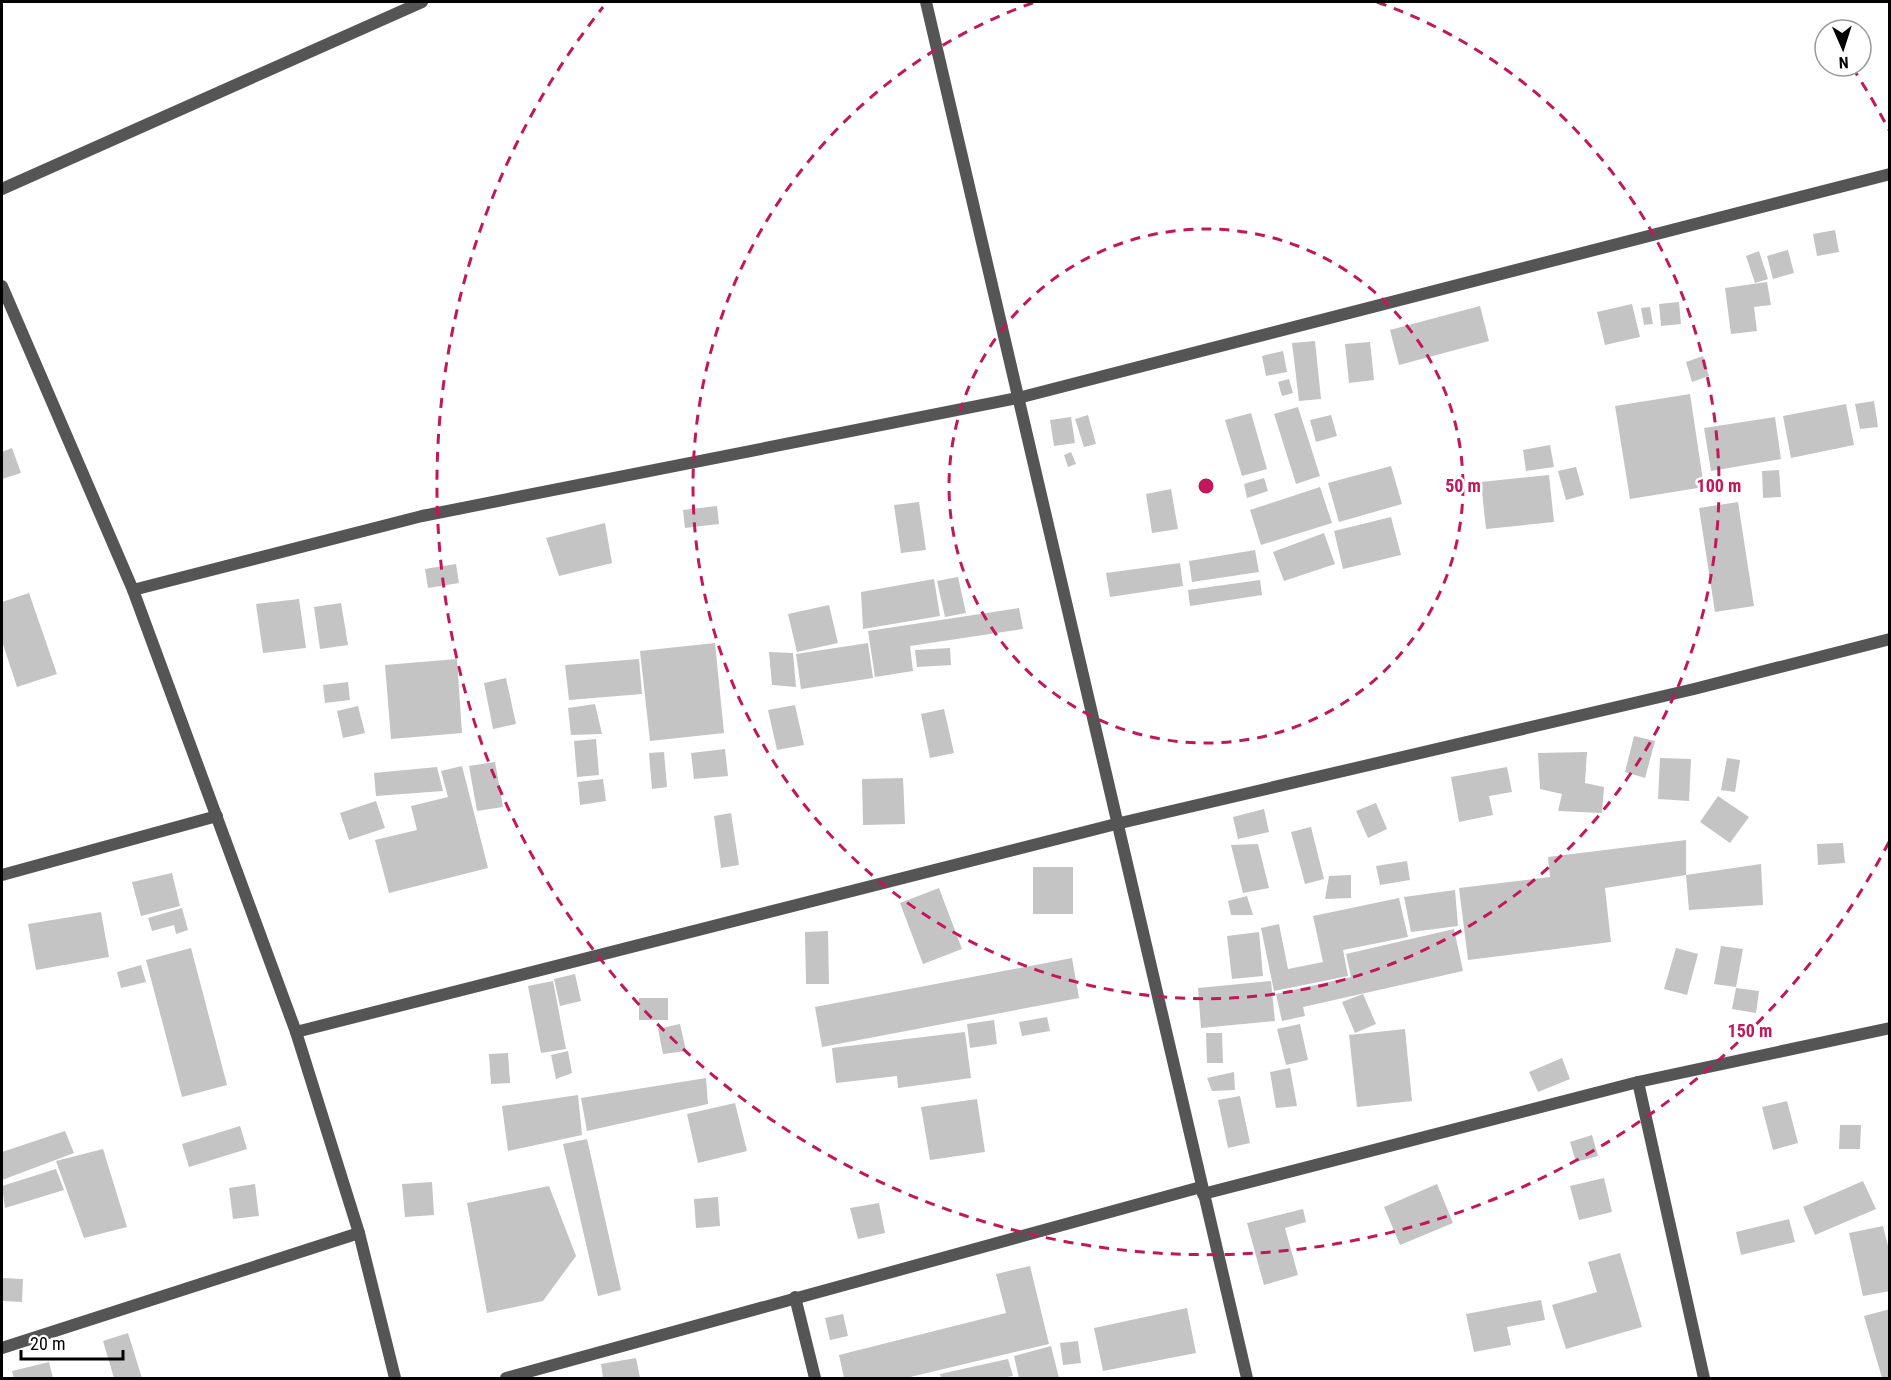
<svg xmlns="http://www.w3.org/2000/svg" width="1891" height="1380" viewBox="0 0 1891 1380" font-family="'Roboto Condensed',sans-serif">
  <rect width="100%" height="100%" fill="#fff"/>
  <g fill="#c4c4c4">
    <polygon points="1835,230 1839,252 1817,256 1813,234"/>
    <polygon points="1788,250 1794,273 1773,279 1767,256"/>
    <polygon points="1759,251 1768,279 1755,283 1746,256"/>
    <polygon points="1767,282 1771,305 1754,307 1757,331 1731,334 1725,288"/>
    <polygon points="1679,302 1681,324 1661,326 1659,304"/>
    <polygon points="1632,304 1640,337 1605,345 1597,312"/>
    <polygon points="1480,306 1489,341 1399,365 1390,330"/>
    <polygon points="1650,307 1653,324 1644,325 1641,308"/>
    <polygon points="1315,341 1321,399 1299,401 1292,343"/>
    <polygon points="1370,342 1374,380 1349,383 1345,344"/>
    <polygon points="1283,351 1287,372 1266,376 1262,356"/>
    <polygon points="1703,356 1709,376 1692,382 1686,362"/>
    <polygon points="1289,379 1293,393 1282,396 1278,382"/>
    <polygon points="1690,394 1704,487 1630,499 1615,406"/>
    <polygon points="1874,401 1878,427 1860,429 1855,404"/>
    <polygon points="1846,404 1854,445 1791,458 1783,416"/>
    <polygon points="1298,407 1320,476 1296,484 1274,414"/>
    <polygon points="1251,413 1267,469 1242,476 1225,420"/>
    <polygon points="1088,415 1096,444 1084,447 1075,419"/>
    <polygon points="1331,415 1337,436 1316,442 1310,420"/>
    <polygon points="1071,417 1075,443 1054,446 1050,420"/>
    <polygon points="1775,417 1781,459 1711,471 1704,428"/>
    <polygon points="1550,445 1554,467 1526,471 1523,450"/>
    <polygon points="12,448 21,473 2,479 2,452"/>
    <polygon points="1071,452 1076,464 1068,467 1064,455"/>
    <polygon points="1391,466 1402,504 1339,522 1328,483"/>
    <polygon points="1576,467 1584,495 1566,500 1558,471"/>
    <polygon points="1779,470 1781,497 1763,498 1762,471"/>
    <polygon points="1549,475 1554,522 1486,529 1481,482"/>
    <polygon points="1264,478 1268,491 1247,498 1244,484"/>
    <polygon points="1320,487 1332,523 1261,545 1250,510"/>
    <polygon points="1171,489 1178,529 1152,533 1146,494"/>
    <polygon points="919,502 926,550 901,553 894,505"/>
    <polygon points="1738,502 1754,606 1715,612 1699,508"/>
    <polygon points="717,506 719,524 685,528 683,510"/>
    <polygon points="1391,517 1401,555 1343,569 1334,531"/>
    <polygon points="605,523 612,563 559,576 546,538"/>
    <polygon points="1324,533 1335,564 1284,581 1273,552"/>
    <polygon points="1255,550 1259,572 1192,582 1189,561"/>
    <polygon points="1180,563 1183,586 1110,597 1106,573"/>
    <polygon points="456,564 459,583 428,588 425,569"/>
    <polygon points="958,577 966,613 945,617 937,581"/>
    <polygon points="934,579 940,616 863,629 861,592"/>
    <polygon points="1260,580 1262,595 1190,606 1188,590"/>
    <polygon points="29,593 57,674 17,687 2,641 2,602"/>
    <polygon points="299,599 306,648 263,653 256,604"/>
    <polygon points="341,603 348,645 320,649 314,607"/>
    <polygon points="829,605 838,643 797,652 788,614"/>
    <polygon points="1019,608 1023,629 910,646 913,671 875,677 868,631"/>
    <polygon points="715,643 724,733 650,741 640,651"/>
    <polygon points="868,643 873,678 801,689 796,654"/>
    <polygon points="950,648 951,665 917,667 915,650"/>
    <polygon points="769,652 793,653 796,687 772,685"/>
    <polygon points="457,659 462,733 391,739 385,665"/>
    <polygon points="639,659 642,694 569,700 565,665"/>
    <polygon points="506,678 516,724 493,729 484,683"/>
    <polygon points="348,682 350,700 325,703 323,685"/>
    <polygon points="595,704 602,734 571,735 568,708"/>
    <polygon points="795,705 804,745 777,750 768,710"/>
    <polygon points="358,706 365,733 343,738 337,711"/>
    <polygon points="944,709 954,753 930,758 921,714"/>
    <polygon points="1634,736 1655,741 1645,778 1625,772"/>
    <polygon points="596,739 599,775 577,777 574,741"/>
    <polygon points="725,749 728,776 694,779 691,753"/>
    <polygon points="664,752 667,787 652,789 649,753"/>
    <polygon points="1587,752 1585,783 1604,787 1602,813 1558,811 1562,794 1540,789 1538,753"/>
    <polygon points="1660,758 1691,759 1689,801 1658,799"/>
    <polygon points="1727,758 1740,760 1735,792 1721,790"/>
    <polygon points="495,762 503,807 477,811 469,766"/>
    <polygon points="462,766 488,868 389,893 375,840 417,830 411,806 448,797 441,771"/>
    <polygon points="437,767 443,791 376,796 374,773"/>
    <polygon points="1507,767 1512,792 1489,796 1493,815 1459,822 1451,777"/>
    <polygon points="903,778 905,824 863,825 862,779"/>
    <polygon points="603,779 606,801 580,805 578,782"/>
    <polygon points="1718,796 1749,817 1730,843 1700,822"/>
    <polygon points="376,801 385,828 349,840 340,813"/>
    <polygon points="1376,803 1387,829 1368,838 1356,811"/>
    <polygon points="1264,809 1269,832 1238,839 1233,817"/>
    <polygon points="731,813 739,865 721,868 714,816"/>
    <polygon points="1311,827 1324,879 1305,884 1291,832"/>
    <polygon points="1686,840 1686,875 1605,888 1611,942 1468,960 1459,888 1550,877 1548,857"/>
    <polygon points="1843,843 1845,863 1818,865 1817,844"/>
    <polygon points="1258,844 1269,888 1243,893 1231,845"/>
    <polygon points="1407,861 1410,880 1380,885 1376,866"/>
    <polygon points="1761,864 1763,905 1689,910 1686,875"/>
    <rect x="1033" y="867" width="40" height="47"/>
    <polygon points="172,873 180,906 141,916 132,882"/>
    <polygon points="1351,875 1351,898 1325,899 1329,876"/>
    <polygon points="939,888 962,949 923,964 900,903"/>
    <polygon points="1455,890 1458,926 1411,932 1404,897"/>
    <polygon points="1247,896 1253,915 1231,915 1228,901"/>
    <polygon points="1399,898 1408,937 1343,950 1348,976 1274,991 1261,928 1279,924 1288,969 1323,962 1313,916"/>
    <polygon points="182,908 188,930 176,934 174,925 152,931 148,918"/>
    <polygon points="101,912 109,957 36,970 28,924"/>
    <polygon points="1454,929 1463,971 1303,1007 1305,1016 1282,1021 1276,994 1351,977 1346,954"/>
    <polygon points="828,931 829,984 806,984 805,932"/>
    <polygon points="1259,932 1263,976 1232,979 1227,936"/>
    <polygon points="1721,946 1743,949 1736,987 1714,984"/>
    <polygon points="191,948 227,1085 182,1097 146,960"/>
    <polygon points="1676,948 1698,954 1687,995 1664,989"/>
    <polygon points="1072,958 1079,998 822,1047 815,1007"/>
    <polygon points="141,965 146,982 121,988 117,972"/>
    <polygon points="575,974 581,1001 560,1006 554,979"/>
    <polygon points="553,981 566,1049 541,1053 528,986"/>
    <polygon points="1271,981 1275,1021 1201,1028 1198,988"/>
    <polygon points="1736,988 1759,991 1756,1013 1732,1009"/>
    <polygon points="1363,994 1376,1024 1355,1033 1342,1002"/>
    <rect x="639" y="998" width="29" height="22"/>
    <polygon points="1047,1017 1050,1031 1022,1036 1019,1022"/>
    <polygon points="994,1020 997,1044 970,1048 967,1024"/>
    <polygon points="680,1024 686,1051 663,1054 658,1029"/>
    <polygon points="1300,1024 1308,1060 1286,1065 1277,1029"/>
    <polygon points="1405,1029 1412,1101 1357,1107 1349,1035"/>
    <polygon points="965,1032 971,1078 898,1088 897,1076 836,1083 832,1048"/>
    <polygon points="1206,1033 1222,1033 1223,1063 1207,1063"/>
    <polygon points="568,1051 572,1073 556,1079 551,1055"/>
    <polygon points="508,1053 510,1083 491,1084 489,1054"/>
    <polygon points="1562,1058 1570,1079 1538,1092 1529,1072"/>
    <polygon points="1290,1068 1297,1106 1276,1108 1270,1072"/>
    <polygon points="1234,1072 1235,1090 1212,1091 1207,1078"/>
    <polygon points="706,1078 708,1104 587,1131 581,1098"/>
    <polygon points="578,1095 582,1135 508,1151 502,1106"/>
    <polygon points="1240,1096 1250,1143 1228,1148 1218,1100"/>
    <polygon points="977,1099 985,1152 930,1160 921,1107"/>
    <polygon points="1787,1101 1798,1143 1773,1150 1762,1107"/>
    <polygon points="735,1103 747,1151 698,1163 687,1114"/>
    <polygon points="1840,1125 1861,1125 1860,1149 1839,1149"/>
    <polygon points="240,1126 247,1149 189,1167 182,1144"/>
    <polygon points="65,1131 74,1153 2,1180 2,1152"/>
    <polygon points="1592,1135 1598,1156 1576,1162 1570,1142"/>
    <polygon points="587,1139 621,1290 598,1296 563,1144"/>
    <polygon points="103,1149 127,1227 84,1238 56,1161"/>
    <polygon points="56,1169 64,1190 5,1208 2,1186"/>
    <polygon points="1604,1178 1612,1212 1579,1220 1570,1186"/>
    <polygon points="1863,1181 1876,1209 1815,1235 1803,1207"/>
    <polygon points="432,1182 434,1215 405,1217 402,1184"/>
    <polygon points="255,1184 259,1216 233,1219 229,1188"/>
    <polygon points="1437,1184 1453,1223 1400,1245 1384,1207"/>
    <polygon points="549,1186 576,1256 543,1301 487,1313 467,1203"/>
    <polygon points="718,1197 720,1226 696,1228 694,1199"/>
    <polygon points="879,1203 885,1233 858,1239 850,1208"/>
    <polygon points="1303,1209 1306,1222 1285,1228 1298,1275 1264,1285 1247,1223"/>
    <polygon points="1789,1219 1795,1242 1741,1255 1736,1232"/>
    <polygon points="1883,1226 1890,1254 1890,1291 1863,1296 1849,1233"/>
    <polygon points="1620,1253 1642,1327 1566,1349 1552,1305 1597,1292 1588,1262"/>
    <polygon points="1030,1266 1049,1344 906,1378 844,1378 839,1355 1006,1313 996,1274"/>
    <polygon points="2,1278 23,1279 22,1302 2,1301"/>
    <polygon points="1541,1300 1545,1320 1507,1327 1511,1345 1474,1352 1466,1314"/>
    <polygon points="1187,1308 1196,1353 1103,1371 1094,1328"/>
    <polygon points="1890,1309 1890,1378 1882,1378 1864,1316"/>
    <polygon points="843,1314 848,1336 830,1340 825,1318"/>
    <polygon points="128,1333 142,1378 114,1378 103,1341"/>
    <polygon points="1078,1341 1081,1363 1063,1365 1060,1343"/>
    <polygon points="1051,1346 1059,1378 1019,1378 1014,1356"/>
    <polygon points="636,1358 640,1378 603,1378 601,1364"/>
    <polygon points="1008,1359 1013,1376 1000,1378 941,1378 940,1374"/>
    <polygon points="49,1362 53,1378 14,1378 12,1371"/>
  </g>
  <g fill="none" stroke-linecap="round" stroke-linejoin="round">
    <g stroke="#555" stroke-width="12">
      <polyline points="926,2 1247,1378"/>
      <polyline points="2,189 422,2"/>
      <polyline points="2,286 133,590 296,1032 359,1233 395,1378"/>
      <polyline points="133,590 422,516 1018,398 1890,174"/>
      <polyline points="2,875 217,816"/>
      <polyline points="296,1032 1116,824 1694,689 1890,639"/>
      <polyline points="1638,1082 1704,1378"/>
      <polyline points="795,1297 815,1378"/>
      <polyline points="2,1348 359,1233"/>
      <path d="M506,1378C737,1313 970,1252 1201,1187L1203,1194L1638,1082L1890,1028"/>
    </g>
  </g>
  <g fill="none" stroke="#c2185b" stroke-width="3" stroke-dasharray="10 8">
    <circle cx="1206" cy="486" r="257"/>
    <path d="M1377 2A513 513 0 1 1 1035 2"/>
    <path d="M1889 842A770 770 0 1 1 603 7M1852 67A770 770 0 0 1 1889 130"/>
  </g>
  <circle cx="1206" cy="486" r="9" fill="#c2185b" stroke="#fff" stroke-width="3"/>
  <g font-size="18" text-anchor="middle" font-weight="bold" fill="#c2185b" stroke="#fff" stroke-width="5" stroke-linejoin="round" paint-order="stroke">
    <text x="1463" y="492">50 m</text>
    <text x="1719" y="492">100 m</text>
    <text x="1750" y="1037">150 m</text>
  </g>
  <rect width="1891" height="1380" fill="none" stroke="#000000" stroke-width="6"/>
  <g transform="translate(1843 48) rotate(177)"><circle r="28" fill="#ffffff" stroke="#999999" stroke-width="1.5"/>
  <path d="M0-4.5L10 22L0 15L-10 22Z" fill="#000000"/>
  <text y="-9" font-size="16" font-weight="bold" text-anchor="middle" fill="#000000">N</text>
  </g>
  <path d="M21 1350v9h102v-9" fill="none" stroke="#000000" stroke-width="3"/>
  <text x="30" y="1350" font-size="18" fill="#000000" stroke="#ffffff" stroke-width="4.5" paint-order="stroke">20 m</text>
</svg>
